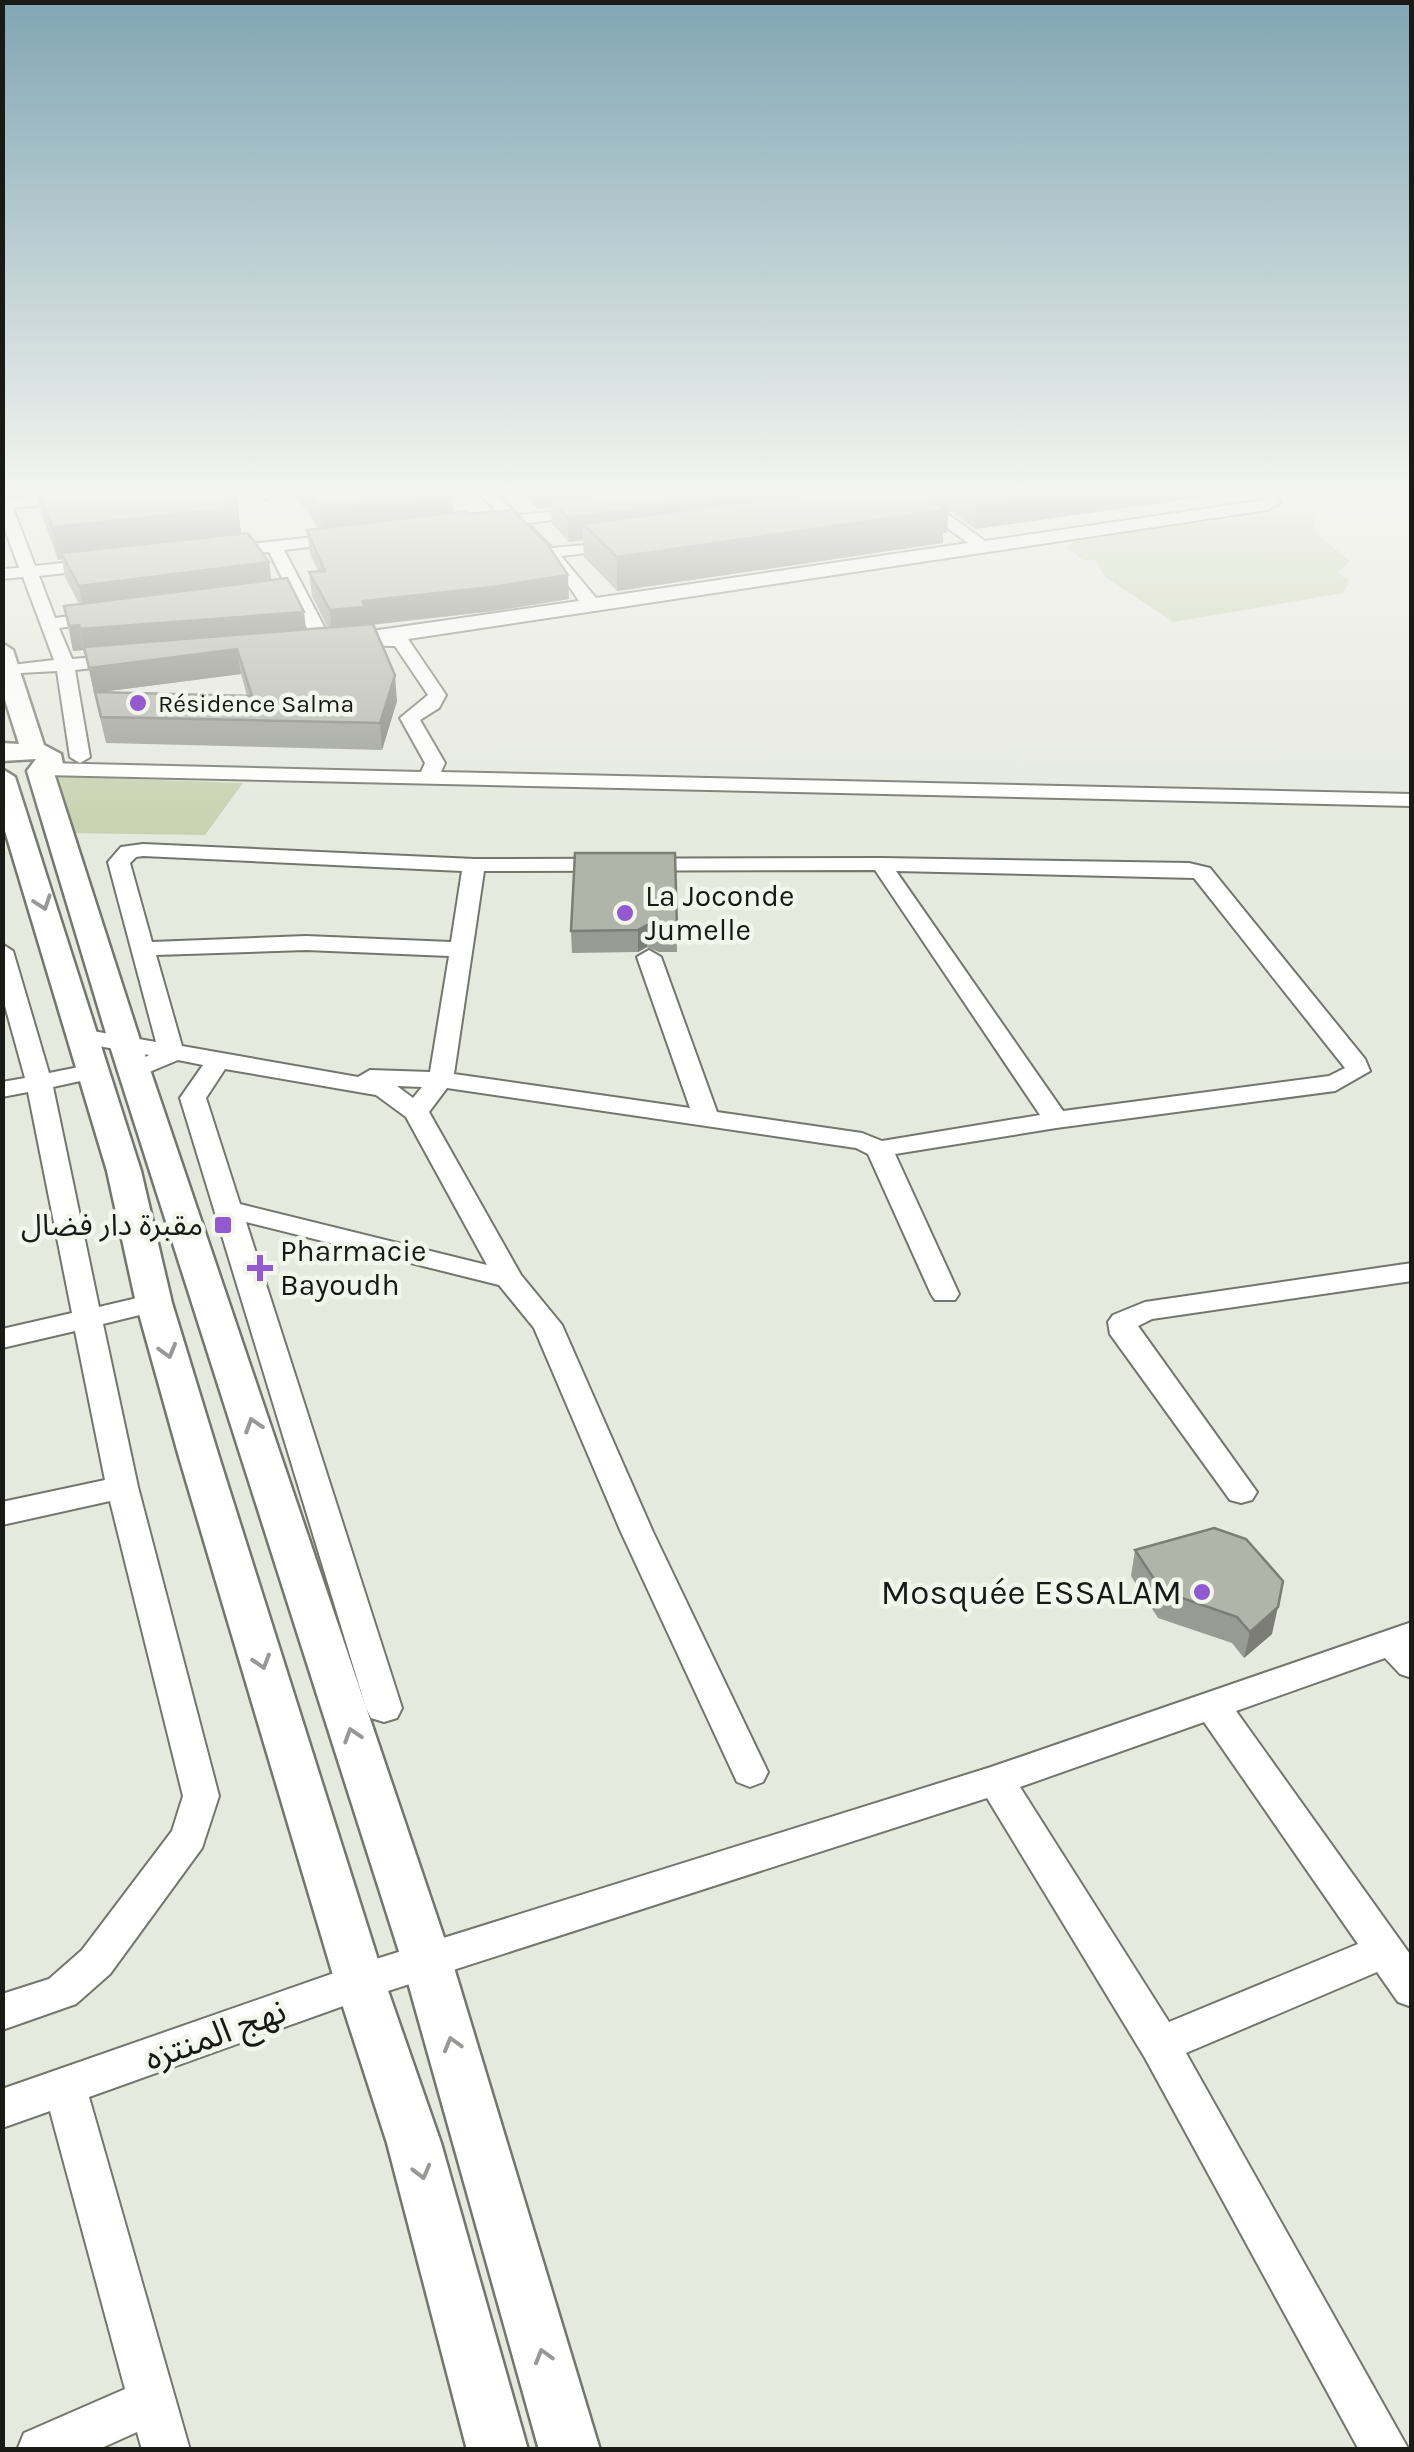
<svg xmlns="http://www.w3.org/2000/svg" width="1414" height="2452" viewBox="0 0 1414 2452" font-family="Karla,'Noto Sans Arabic',sans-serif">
  <rect width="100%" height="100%" fill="#e6e9de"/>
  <g fill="#c8d1b0">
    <polygon points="1307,512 1314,517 1315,533 1350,561 1338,573 1349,581 1343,593 1174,622 1105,577 1095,560 1084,561 1067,548 1070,543 1146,528"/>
    <polygon points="49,776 243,783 205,835 66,833"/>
  </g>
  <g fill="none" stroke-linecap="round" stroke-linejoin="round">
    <g stroke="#73766c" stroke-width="4">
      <g id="minor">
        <polygon points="87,490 136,490 129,495 13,508 35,566 100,559 108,564 100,569 39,576 55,618 102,612 111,617 102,622 59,628 72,659 121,655 130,660 121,665 75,670 90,757 80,763 70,757 57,671 2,674 3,666 54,660 23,577 2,579 2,569 19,568 2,521 2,500"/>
        <polygon points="257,490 272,490 274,494 266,499"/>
        <polygon points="476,490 492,490 518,515 593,508 595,511 587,516 527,523 552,548 627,541 627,547 621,549 561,556 596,598 968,543 896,490 914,490 985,541 1264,500 1259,490 1274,490 1281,502 1267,510 408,639 446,695 439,708 420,720 445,763 441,772 1412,794 1412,806 44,775 34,769 44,763 421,772 425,763 400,718 428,695 395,646 343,645 334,640 337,636 579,601 560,573 511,526 480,527 480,521 502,517"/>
        <polygon points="344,534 350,536 350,542 284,550 332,642 323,647 314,642 269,552 222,557 214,552 222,547"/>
        <path d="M143,844L474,859L881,858L1189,863L1210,868L1365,1059L1370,1071L1335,1091L1056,1128L895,1154L959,1294L955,1300H935L931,1294L868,1154L856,1148L447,1088L429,1112L521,1275L562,1325L653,1532L768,1772L763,1782L750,1787L737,1782L621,1532L534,1328L499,1285L246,1222L402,1708L397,1718L384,1722L371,1718L366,1708L180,1098L203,1065L178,1060L135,1078L123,1071L149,1055L81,1043L69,1036L81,1029L156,1042L108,862L121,847ZM136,857L143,856L462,871L451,942L306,936L152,942L130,863ZM875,870L1040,1115L882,1141L862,1133L717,1112L661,957L649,950L637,957L690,1108L454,1074L484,871ZM896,871L1194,878L1345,1068L1329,1076L1063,1111ZM306,950L449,956L430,1072L370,1070L358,1077L182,1046L156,955ZM225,1069L376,1095L406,1117L487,1265L240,1204L206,1098ZM397,1086L422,1087L413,1098Z"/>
        <polygon points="2,944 13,951 49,1073 94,1064 106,1071 103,1076 53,1087 99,1307 154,1294 164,1297 168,1303 164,1309 103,1324 138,1487 219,1796 202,1848 110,1974 76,2004 2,2030 2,1994 49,1979 82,1950 172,1831 183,1796 110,1501 2,1525 2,1502 105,1480 75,1331 2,1348 2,1329 72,1313 28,1092 2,1097 2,1082 25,1078 2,995"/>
        <polygon points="1412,1263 1412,1281 1152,1319 1138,1326 1257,1492 1252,1500 1241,1503 1230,1500 1110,1334 1108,1322 1113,1315 1145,1302"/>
        <path d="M1412,1622V1678L1400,1674L1385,1658L1236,1711L1412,1957V2007L1398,2002L1377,1972L1186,2053L1409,2450H1359L1145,2058L987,1798L360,2000L89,2097L190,2450H142L137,2432L97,2450H17L24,2433L125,2389L50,2111L2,2128V2089L360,1964L991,1767ZM1204,1722L1358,1944L1169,2022L1020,1787Z"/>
      </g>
    </g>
    <g stroke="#73766c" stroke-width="5">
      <g id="major">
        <polygon points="2,643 13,650 44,745 61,754 63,764 54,773 140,1040 452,1961 600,2450 539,2450 402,1961 108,1040 27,771 36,759 2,761 2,743 19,744 2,690"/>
        <polygon points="2,769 15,777 141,1171 172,1303 219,1457 385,1982 441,2143 528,2450 467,2450 387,2143 335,1982 179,1457 136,1303 107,1171 2,821"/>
      </g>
    </g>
    <use href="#minor" fill="#fff" fill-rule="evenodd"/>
    <use href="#major" fill="#fff" fill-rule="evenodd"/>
  </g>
  <g fill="#989b91" fill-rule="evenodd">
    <path d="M36,490H231L237,500L241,533H239V534L269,562L271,580L306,630L328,628L312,596L309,572L318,571L310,554L307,530L319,529L291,490H447L453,513L569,599L494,611L373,625L397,701L382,750L106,743L85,654L83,650L73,651L64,606L79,604L65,577L62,559L58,560L40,511ZM241,674L247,696L100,692Z"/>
    <polygon points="519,490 940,490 936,491 946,498 947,490 1253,490 975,529 949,510 947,533 943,533 943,543 617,591 584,557 583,540 569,542 552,524 551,507 537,509"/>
    <polygon points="675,853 677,952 659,952 647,947 638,952 572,953 571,931"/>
    <polygon points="1135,1550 1272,1634 1244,1658 1232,1643 1158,1618 1131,1576"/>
  </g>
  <g fill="#7c7e76">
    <polygon points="536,490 674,490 551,500 551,507 537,509"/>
    <polygon points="780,490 890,490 583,524 583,540 569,542 568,518"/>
    <polygon points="1077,490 1253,490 975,529 976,504"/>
    <polygon points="452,496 453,518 322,532 319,509"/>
    <polygon points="237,500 241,533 239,533 240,541 61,553 62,559 58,560 52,527"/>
    <polygon points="949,500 947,533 943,533 943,543 617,591 617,557"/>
    <polygon points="269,562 272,586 83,611 79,586"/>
    <polygon points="568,575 569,599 494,611 367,625 332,635 330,610 363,601"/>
    <polygon points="304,612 307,637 84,654 80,629"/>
    <polygon points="79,625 83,650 73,651 69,626"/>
    <polygon points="237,649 241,674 94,693 89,668"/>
    <polygon points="395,675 397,701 382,750 380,723"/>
    <polygon points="647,925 647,947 638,952 638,930"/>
    <polygon points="1278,1607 1272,1634 1244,1658 1250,1632"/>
  </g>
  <g fill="#b1b4a9" stroke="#7c7e76" stroke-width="2.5">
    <polygon points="39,490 231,490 237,500 230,501 236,508 52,527"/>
    <polygon points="305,490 447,490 452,496 319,509"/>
    <polygon points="627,490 780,490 568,518 551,500"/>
    <polygon points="839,490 935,490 949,500 934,502 945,510 617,557 583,524"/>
    <polygon points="957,490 1077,490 976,504"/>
    <polygon points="512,510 546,542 568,575 492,587 363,601 365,607 330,610 309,572 325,571 307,530 466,511 469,514"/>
    <polygon points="248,533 269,562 79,586 61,553"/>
    <polygon points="287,578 304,612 80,629 79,625 69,626 64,606"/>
    <polygon points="373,624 395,675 380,723 101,717 95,692 252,696 237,649 89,668 84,647"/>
    <polygon points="575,853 675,853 677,929 659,929 647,925 638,930 571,931"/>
    <polygon points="1214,1528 1246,1539 1283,1581 1278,1607 1250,1632 1237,1617 1162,1591 1135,1550"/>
  </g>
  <defs><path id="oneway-chevron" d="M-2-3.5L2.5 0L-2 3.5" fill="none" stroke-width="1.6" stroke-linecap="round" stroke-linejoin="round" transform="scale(2.5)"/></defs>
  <g stroke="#989896">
    <use href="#oneway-chevron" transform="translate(43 903) rotate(71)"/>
    <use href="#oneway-chevron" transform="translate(168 1351) rotate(74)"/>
    <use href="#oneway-chevron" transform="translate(253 1425) rotate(-108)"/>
    <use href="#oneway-chevron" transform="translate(262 1662) rotate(73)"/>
    <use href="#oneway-chevron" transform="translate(352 1735) rotate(-108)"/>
    <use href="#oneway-chevron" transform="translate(452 2044) rotate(-106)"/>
    <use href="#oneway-chevron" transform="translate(422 2172) rotate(75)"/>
    <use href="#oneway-chevron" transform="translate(543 2356) rotate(-106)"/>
  </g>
  <linearGradient id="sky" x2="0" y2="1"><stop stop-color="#81a6b4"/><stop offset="0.59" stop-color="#f4f5f0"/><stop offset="1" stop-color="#f4f5f0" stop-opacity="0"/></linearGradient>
  <rect width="1414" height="834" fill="url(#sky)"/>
  <g fill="#9359d1" stroke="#f3f6eb" stroke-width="4">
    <circle cx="138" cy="703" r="10"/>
    <circle cx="625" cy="913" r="10"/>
    <rect x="213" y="1215" width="20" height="20" rx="5"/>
    <path d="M255 1253h10v10h10v10h-10v10h-10v-10h-10v-10h10z"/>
    <circle cx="1202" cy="1592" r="10"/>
  </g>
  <g text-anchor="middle" stroke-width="9" stroke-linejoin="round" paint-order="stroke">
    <g font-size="25" fill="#191a16" stroke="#f3f6eb" text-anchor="start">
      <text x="158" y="712">Résidence Salma</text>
    </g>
    <g font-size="30" fill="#191a16" stroke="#f3f6eb" text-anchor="start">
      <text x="645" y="906">La Joconde<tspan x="645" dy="34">Jumelle</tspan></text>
      <text x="203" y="1235" text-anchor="end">مقبرة دار فضال</text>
      <text x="280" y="1261">Pharmacie<tspan x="280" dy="34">Bayoudh</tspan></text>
    </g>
    <g font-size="35" fill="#191a16" stroke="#f3f6eb" text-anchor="end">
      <text x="1182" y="1604">Mosquée ESSALAM</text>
    </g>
    <g font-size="35" fill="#191a16" stroke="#f3f6eb">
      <text transform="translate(215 2034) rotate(-20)" y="12">نهج المنتزه</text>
    </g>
  </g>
  <rect width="1414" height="2452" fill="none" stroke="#191a16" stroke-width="10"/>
</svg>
